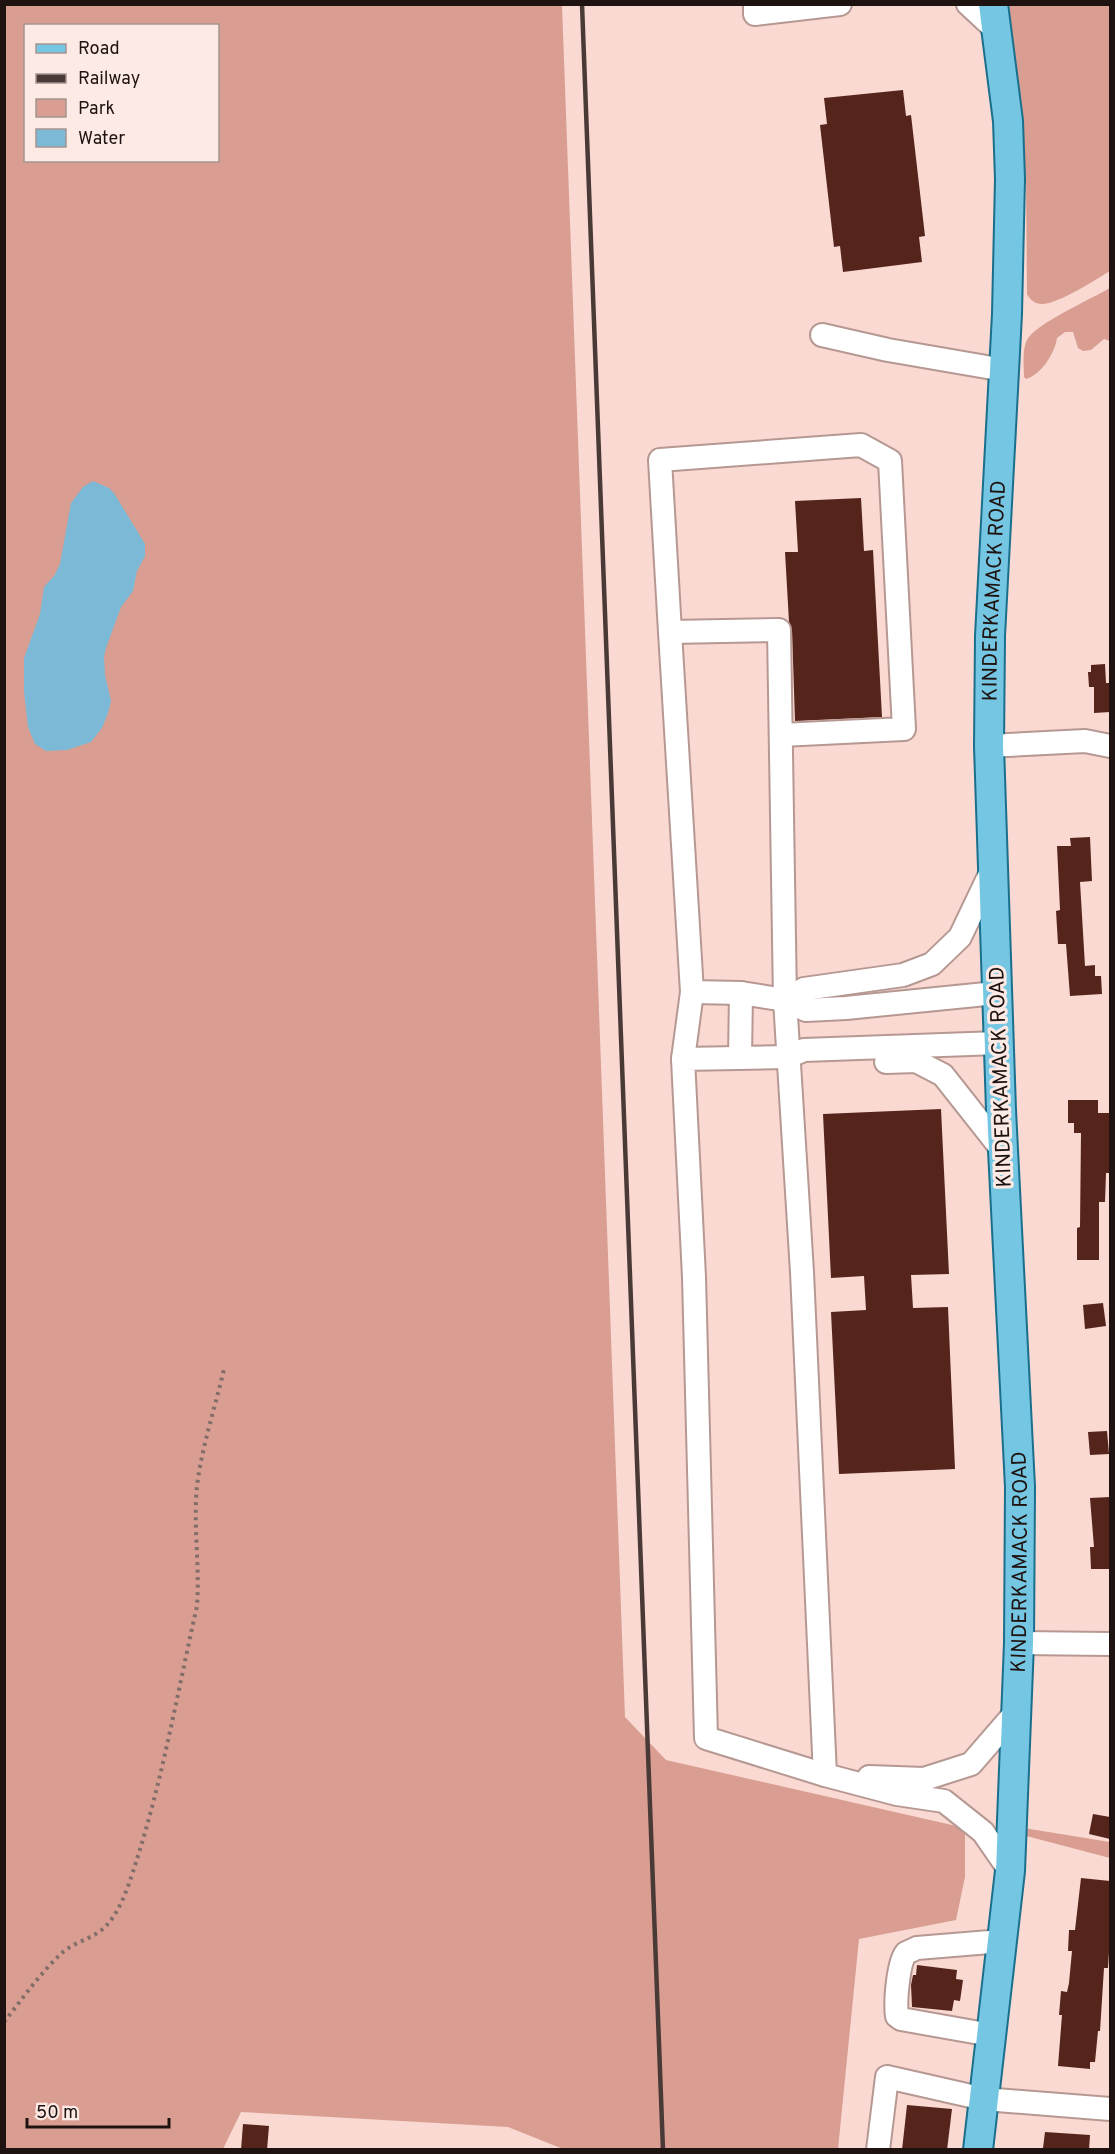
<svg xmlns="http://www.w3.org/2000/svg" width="1115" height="2154" viewBox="0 0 1115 2154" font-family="Overpass,sans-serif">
  <rect width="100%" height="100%" fill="#f9d9d2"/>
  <g fill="#d99e91" fill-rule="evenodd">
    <path d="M5,5H562L625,1717L666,1760L965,1828V1877L956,1920L859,1939L838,2149H563L508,2127L241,2112L223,2149L5,2150ZM26,26H218V160H26Z"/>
    <path d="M1009,5H1110V271C1095,280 1058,304 1042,304C1035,304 1030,300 1027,294L1026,181Z"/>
    <path d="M1110,288V341L1104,339L1091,350L1083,351L1078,348L1073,332H1065L1057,338C1055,353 1041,375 1026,379L1024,377C1024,366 1022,349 1027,340C1035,324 1093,298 1110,288Z"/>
    <polygon points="1011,1826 1110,1842 1110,1858 1011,1832"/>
  </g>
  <polygon fill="#7cb9d6" points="93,481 109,488 114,493 145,544 145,556 137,571 133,591 121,607 106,648 104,657 105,675 111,701 108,713 102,728 91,742 67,750 46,751 35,744 28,727 24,692 24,658 40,614 44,587 54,576 60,564 71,503 83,487"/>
  <g fill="#55251c">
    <polygon points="903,90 906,116 911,115 925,236 919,237 922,262 843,272 840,246 834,247 820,125 827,124 824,98"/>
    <polygon points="861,498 864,551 873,550 882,717 795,721 792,630 789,622 785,552 798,552 795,501"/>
    <polygon points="1105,664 1106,683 1110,683 1110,712 1094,713 1094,687 1089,687 1088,672 1091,672 1091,665"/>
    <polygon points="1090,837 1092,881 1080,882 1085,966 1095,965 1095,976 1101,976 1102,994 1070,996 1066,944 1058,944 1056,911 1060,910 1057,846 1071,846 1070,838"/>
    <polygon points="1068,1100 1098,1100 1098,1113 1110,1113 1110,1173 1106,1173 1105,1202 1099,1202 1099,1260 1077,1260 1077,1228 1080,1227 1081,1133 1074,1133 1074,1123 1068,1123"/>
    <polygon points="941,1109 949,1274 911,1275 913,1308 948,1307 955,1469 839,1474 831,1312 866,1310 864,1276 831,1278 823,1114"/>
    <polygon points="1103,1303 1106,1326 1085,1329 1083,1305"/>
    <polygon points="1107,1431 1109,1454 1090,1455 1088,1432"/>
    <polygon points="1110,1497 1110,1569 1091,1569 1090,1547 1094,1547 1090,1498"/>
    <polygon points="1093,1814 1110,1817 1110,1839 1089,1834"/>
    <polygon points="1081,1878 1110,1881 1110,1937 1108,1968 1104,1968 1100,2031 1098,2031 1095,2062 1090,2062 1090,2069 1058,2066 1062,2015 1059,2015 1061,1991 1067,1992 1069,1983 1072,1951 1068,1951 1069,1930 1075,1930"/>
    <polygon points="917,1965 957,1970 956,1979 963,1980 960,2001 954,2000 952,2011 912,2007 911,1985 913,1975 916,1975"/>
    <polygon points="907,2105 952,2109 947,2150 902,2150"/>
    <polygon points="243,2124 269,2126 267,2150 241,2150"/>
    <polygon points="1045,2132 1090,2135 1089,2150 1048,2150 1043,2148"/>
  </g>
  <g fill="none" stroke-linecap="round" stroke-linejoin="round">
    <g stroke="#b69892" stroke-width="26">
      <g id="minor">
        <polyline points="755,4 755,14 840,4"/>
        <polyline points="968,4 996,30"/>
        <polyline points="822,335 888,350 1004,370"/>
        <polyline points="670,632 692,992 741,993 785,1000 806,1010 846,1008 996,993"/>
        <polyline points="781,735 904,729 890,461 861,445 660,460 670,632 779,630 785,1000 802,1272 825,1775"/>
        <polyline points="989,746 1085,741 1110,746"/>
        <polyline points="785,1000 804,989 903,975 932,964 960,937 991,872"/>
        <polyline points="998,1043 804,1050 787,1057 683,1059 694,1277 706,1738 825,1775 897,1794 944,1801 983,1832 1010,1871"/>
        <polyline points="740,1058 741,993"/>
        <polyline points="683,1059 692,992"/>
        <polyline points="886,1062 916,1061 943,1075 1003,1151"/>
        <polyline points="1019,1643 1110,1644"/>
        <polyline points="869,1777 924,1779 971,1764 1016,1712"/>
        <path d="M991,2035L901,2019L897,2016C895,2003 898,1963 906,1953L917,1948L1002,1941"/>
        <polyline points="878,2150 887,2077 984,2099 1110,2109"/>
      </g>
    </g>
    <g stroke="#1a6f8c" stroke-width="32">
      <g id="major">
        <path id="s1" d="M978,2150L1010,1871L1019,1643L1020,1487L1001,1110L989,746L990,636L1007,314L1010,179L1008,121L993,4"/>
      </g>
    </g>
    <path stroke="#826e69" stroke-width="4" stroke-dasharray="3 4.5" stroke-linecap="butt" d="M4,2022C23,1998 41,1972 63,1952C76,1941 95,1938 106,1926C122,1909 130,1881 137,1859C163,1777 178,1690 197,1606C200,1566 193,1526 197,1486C202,1446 215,1408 224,1369"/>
    <use href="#minor" stroke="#fff" stroke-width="22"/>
    <use href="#major" stroke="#74c6e2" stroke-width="28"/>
    <polyline stroke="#493a37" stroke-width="4.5" points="582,4 663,2150"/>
  </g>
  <g text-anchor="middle" stroke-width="6" stroke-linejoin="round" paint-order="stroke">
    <g font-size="21" fill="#1e1311" stroke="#fdeae5">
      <text dy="7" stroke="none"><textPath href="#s1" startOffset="1562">KINDERKAMACK ROAD</textPath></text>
      <text transform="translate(1000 1077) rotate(-92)" y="7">KINDERKAMACK ROAD</text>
      <text dy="7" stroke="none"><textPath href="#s1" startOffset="590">KINDERKAMACK ROAD</textPath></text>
    </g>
  </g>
  <rect width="1115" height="2154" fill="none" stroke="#1e1311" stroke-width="12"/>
  <rect x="24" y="24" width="195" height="138" fill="#fdeae5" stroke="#a49490" stroke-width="1.5"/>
  <rect x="36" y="44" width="30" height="9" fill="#74c6e2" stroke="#a49490" stroke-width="1.5"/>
  <text x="78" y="54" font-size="18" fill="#1e1311">Road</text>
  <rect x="36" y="74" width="30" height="9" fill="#493a37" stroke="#a49490" stroke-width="1.5"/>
  <text x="78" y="84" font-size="18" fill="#1e1311">Railway</text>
  <rect x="36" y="99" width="30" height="18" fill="#d99e91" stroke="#a49490" stroke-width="1.5"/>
  <text x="78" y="114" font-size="18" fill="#1e1311">Park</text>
  <rect x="36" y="129" width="30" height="18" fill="#7cb9d6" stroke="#a49490" stroke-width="1.5"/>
  <text x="78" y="144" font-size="18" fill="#1e1311">Water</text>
  <path d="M27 2118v9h142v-9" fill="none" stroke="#1e1311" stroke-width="3"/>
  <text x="36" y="2118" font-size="18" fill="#1e1311" stroke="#fdeae5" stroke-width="4.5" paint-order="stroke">50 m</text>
</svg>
